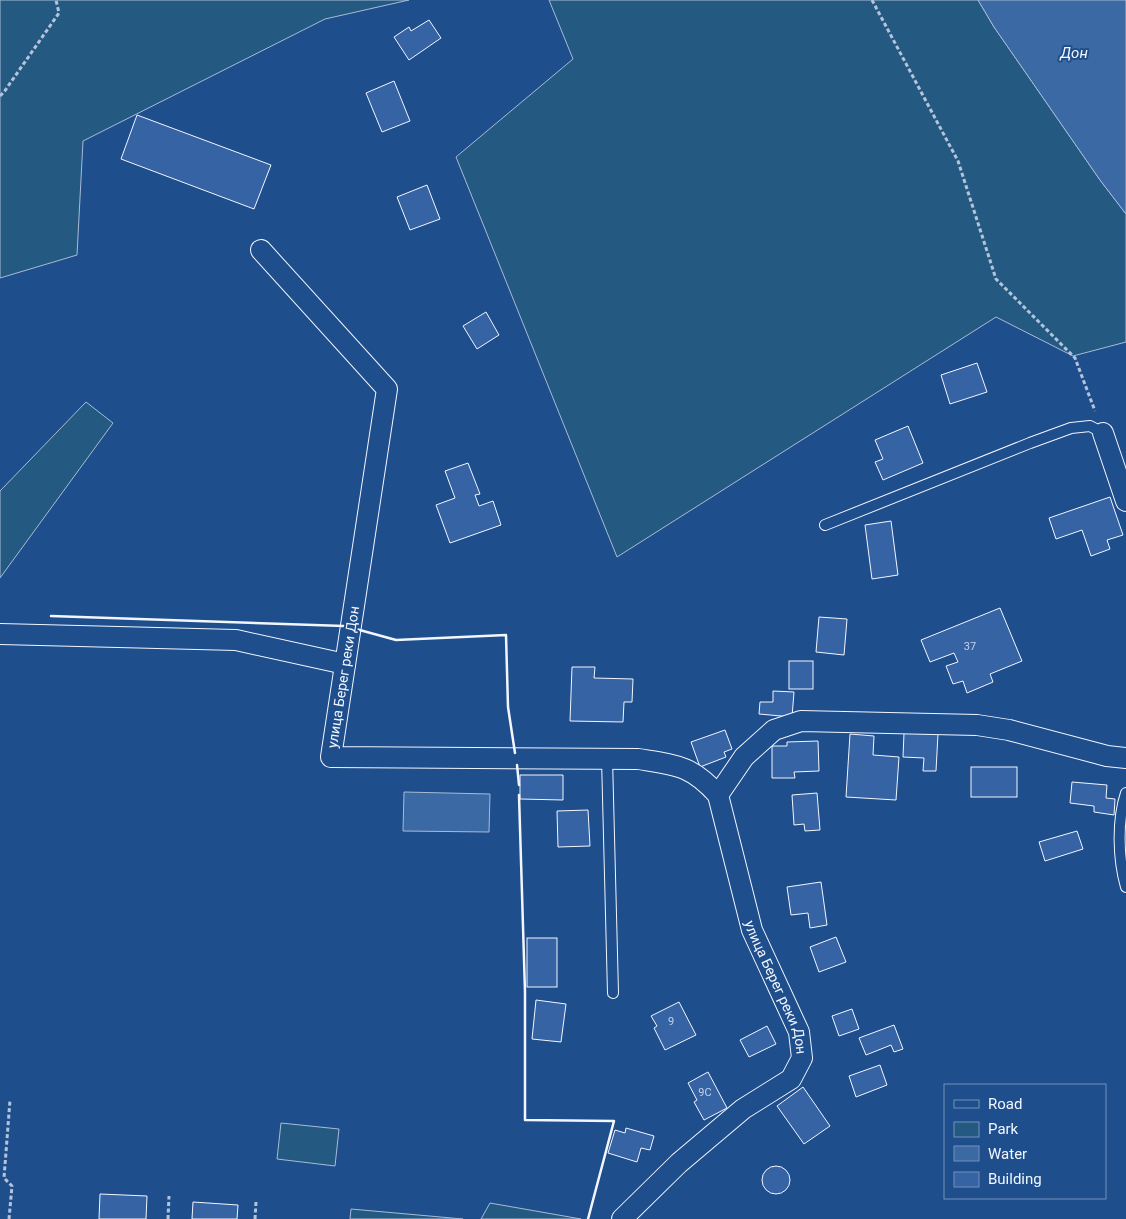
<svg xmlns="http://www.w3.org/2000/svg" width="1126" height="1219" viewBox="0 0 1126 1219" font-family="Roboto,sans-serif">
  <rect width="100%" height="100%" fill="#1f4e8c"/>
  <g fill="#245a82" stroke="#a8bbd7">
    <polygon points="0,0 409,0 325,19 83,141 77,255 0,278"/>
    <polygon points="549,0 978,0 994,27 1100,180 1126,214 1126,342 1073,356 996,317 617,557 456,157 573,59"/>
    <polygon points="86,402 113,423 0,578 0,491"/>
    <polygon points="281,1123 339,1129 335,1166 277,1159"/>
    <polygon points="490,1203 581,1219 481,1219"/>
    <polygon points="351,1209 463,1219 350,1219"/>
  </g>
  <g fill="#3b69a3" stroke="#a8bbd7">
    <polygon points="978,0 1126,0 1126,214 1100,180 994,27"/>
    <polygon points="404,792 490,794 489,832 403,831"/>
  </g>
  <g fill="#3563a3" stroke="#f2f6ff">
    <polygon points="429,20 441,38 409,60 394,37 409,27 411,31"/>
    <polygon points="394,81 410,121 382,132 366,93"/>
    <polygon points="137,115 271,165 254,209 121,159"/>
    <polygon points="427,185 440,219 410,230 397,197"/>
    <polygon points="486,312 499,335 477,349 463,326"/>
    <polygon points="977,363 987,392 950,404 941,375"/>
    <polygon points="908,426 923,463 883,480 875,462 883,459 875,440"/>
    <polygon points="468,463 480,494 475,495 479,506 493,501 501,525 450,543 436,505 455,498 445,471"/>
    <polygon points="1110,497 1123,535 1107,540 1110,549 1091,556 1082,530 1056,539 1049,518"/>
    <polygon points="891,521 898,575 872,579 865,525"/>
    <polygon points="1000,608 1022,661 990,674 993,682 967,693 963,681 953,684 946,666 958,662 954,653 930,662 921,640"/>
    <polygon points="819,617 847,619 844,655 816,652"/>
    <rect x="789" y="661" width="24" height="28"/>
    <polygon points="572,667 595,667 594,678 633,679 632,702 624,702 623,722 570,721"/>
    <polygon points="773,691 794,692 792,717 759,714 760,702 773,702"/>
    <polygon points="725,730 732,749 724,752 726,757 700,767 691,742"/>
    <polygon points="904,733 938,734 936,771 923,771 924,758 903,757"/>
    <polygon points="850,734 874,736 873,755 899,757 896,800 846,797"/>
    <polygon points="818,741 819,771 794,772 795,778 772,778 772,746 787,746 787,742"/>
    <rect x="971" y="767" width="46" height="30"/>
    <polygon points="520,775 563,775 563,800 520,799"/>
    <polygon points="1072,782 1107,785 1106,798 1115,799 1114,815 1094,812 1094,806 1070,803"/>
    <polygon points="817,793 820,830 805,831 804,824 794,825 792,795"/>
    <polygon points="588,810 590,846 558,847 557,811"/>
    <polygon points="1077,831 1083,849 1045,861 1039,842"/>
    <polygon points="821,882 827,925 810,928 808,913 791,915 787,887"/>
    <polygon points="836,937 846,962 819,972 810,947"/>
    <rect x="527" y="938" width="30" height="49"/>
    <polygon points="536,1000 566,1004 561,1042 532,1039"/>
    <polygon points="679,1002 696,1035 665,1050 654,1028 657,1026 651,1016"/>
    <polygon points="852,1009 859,1029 839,1036 832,1016"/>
    <polygon points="894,1025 903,1049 894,1052 891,1045 866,1055 859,1038"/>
    <polygon points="767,1026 776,1044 749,1057 740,1040"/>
    <polygon points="880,1065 887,1085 856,1097 849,1076"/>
    <polygon points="708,1072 727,1108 704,1120 694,1102 697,1100 688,1083"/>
    <polygon points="803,1087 830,1126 804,1144 777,1106"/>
    <polygon points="626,1128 654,1136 650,1150 641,1148 637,1162 608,1153 615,1130 625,1133"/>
    <circle cx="776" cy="1180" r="14"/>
    <polygon points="100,1194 147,1196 146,1219 99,1219"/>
    <polygon points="193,1202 238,1205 237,1219 192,1219"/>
  </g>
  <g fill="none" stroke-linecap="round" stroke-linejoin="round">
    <g stroke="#f2f6ff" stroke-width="12">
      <g id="service">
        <polyline points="825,525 1030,443 1071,428 1090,426 1103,433"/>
        <polyline points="607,758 613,993"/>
        <path d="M1126,793C1117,820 1118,859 1126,887"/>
      </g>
    </g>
    <g stroke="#f2f6ff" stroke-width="22">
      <g id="minor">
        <path id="s1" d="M261,250L387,389L331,757L638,759C676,765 691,765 718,795L752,930L799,1032L802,1058L791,1079L743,1109L679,1163L622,1219"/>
        <polyline points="1103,433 1126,501"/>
        <polyline points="0,634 236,640 345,664"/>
        <polyline points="718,795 744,757 774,730 801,721 977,725 1009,730 1107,756 1126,758"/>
      </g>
    </g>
    <g stroke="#b3c4dc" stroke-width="3" stroke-dasharray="4 2.5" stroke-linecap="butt">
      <polyline points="872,0 958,161 996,279 1075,358 1095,411"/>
      <polyline points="0,96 4,92 59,13 56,0"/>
      <polyline points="9,1219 12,1186 4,1178 10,1100"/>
      <polyline points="168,1219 169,1196"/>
      <polyline points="255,1219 256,1202"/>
    </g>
    <use href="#service" stroke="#1f4e8c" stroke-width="10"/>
    <use href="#minor" stroke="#1f4e8c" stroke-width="20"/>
    <g stroke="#f2f6ff" stroke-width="2.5">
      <polyline points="51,616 344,626"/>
      <polyline points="356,629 396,640 506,635 508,707 515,753"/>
      <polyline points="517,765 519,785"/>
      <polyline points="519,795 525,992 525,1120 614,1121 588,1219"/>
    </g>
  </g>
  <g text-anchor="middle" stroke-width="4" stroke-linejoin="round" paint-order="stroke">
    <g font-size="11" fill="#c3d1e8">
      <text x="970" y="650">37</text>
      <text x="671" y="1025">9</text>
      <text x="705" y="1096">9С</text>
    </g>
    <g font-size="14" fill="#f2f6ff" stroke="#1f4e8c">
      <text transform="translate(343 677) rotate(-81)" y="5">улица Берег реки Дон</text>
      <text dy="5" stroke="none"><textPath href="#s1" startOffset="1159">улица Берег реки Дон</textPath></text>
    </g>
    <g font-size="15" font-style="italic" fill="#f2f6ff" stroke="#1f4e8c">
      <text x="1074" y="58">Дон</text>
    </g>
  </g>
  <rect x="944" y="1084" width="162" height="115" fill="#1f4e8c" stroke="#7391ba"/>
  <rect x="954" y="1100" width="25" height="8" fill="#1f4e8c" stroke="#7391ba"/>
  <text x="988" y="1109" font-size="15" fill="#f2f6ff">Road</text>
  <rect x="954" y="1122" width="25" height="15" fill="#245a82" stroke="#7391ba"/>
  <text x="988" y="1134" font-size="15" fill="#f2f6ff">Park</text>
  <rect x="954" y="1146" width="25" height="15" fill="#3b69a3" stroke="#7391ba"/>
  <text x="988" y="1159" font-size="15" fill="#f2f6ff">Water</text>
  <rect x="954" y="1172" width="25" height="15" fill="#3563a3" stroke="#7391ba"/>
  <text x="988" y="1184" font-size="15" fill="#f2f6ff">Building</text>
</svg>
